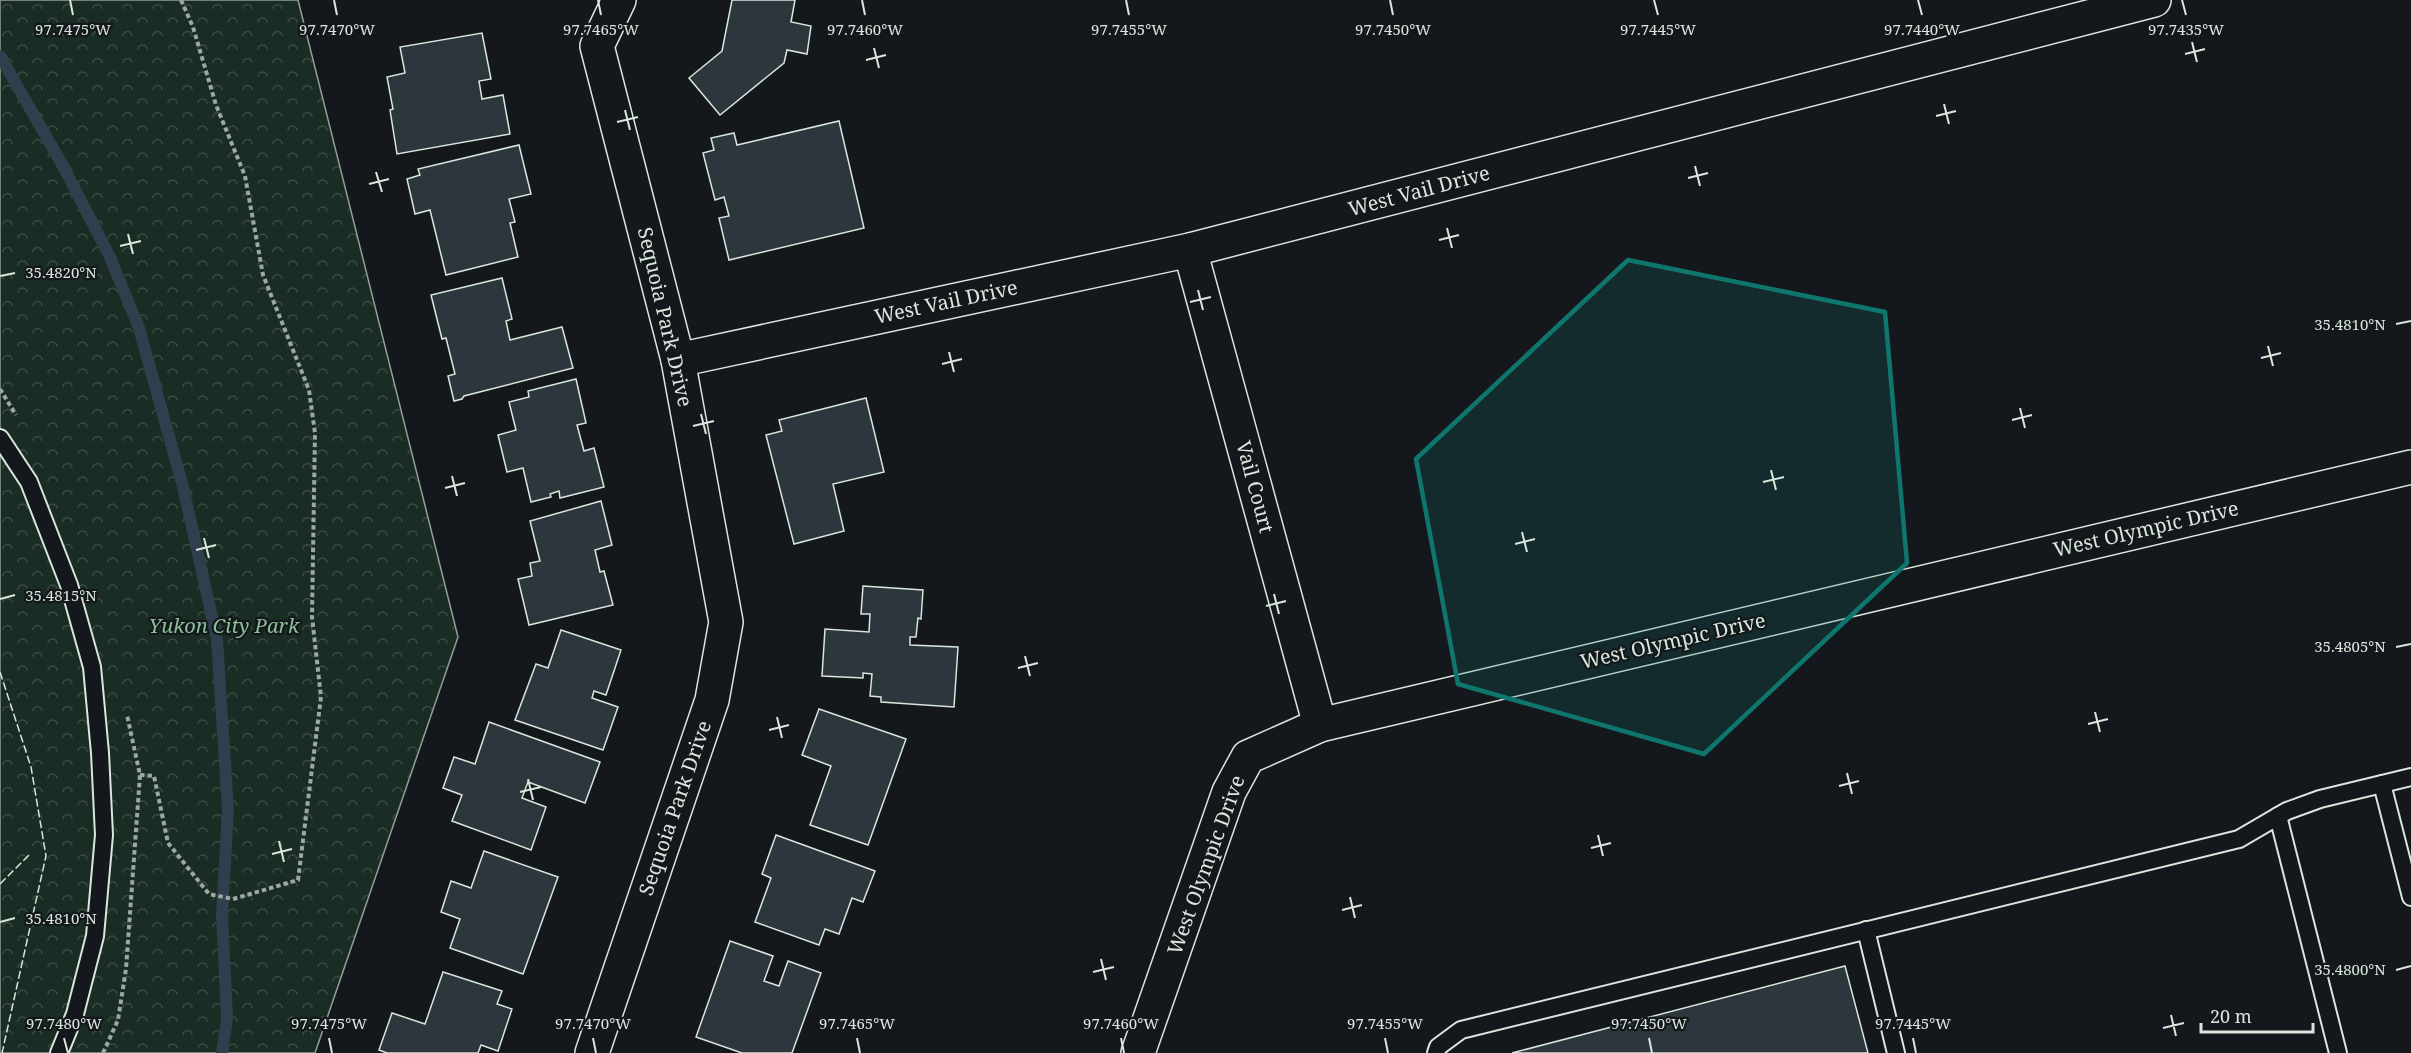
<svg xmlns="http://www.w3.org/2000/svg" width="2411" height="1053" viewBox="0 0 2411 1053" font-family="'Noto Serif',serif">
  <defs>
    <pattern id="park-crowns" width="20" height="18" patternUnits="userSpaceOnUse" patternTransform="scale(1.5)"><rect width="20" height="18" fill="#1a2d24"/><path d="M2 6a3 3 0 1 1 6 0M12 15a3 3 0 1 1 6 0" fill="none" stroke="#3b4b43"/></pattern>
  </defs>
  <rect width="100%" height="100%" fill="#14181c"/>
  <polygon fill="url(#park-crowns)" stroke="#939e99" stroke-width="1.5" points="0,0 298,0 458,637 315,1053 0,1053"/>
  <g fill="none" stroke-linecap="round" stroke-linejoin="round">
    <polyline stroke="#2f3f4d" stroke-width="12" points="0,56 63,166 110,257 139,328 183,487 217,639 228,810 222,914 227,1019 222,1053"/>
  </g>
  <g fill="#2c363c" stroke="#d8e6dc" stroke-width="1.5">
    <polygon points="732,0 795,0 791,22 811,26 807,54 787,50 784,63 720,115 689,78 722,51"/>
    <polygon points="482,33 491,79 479,81 482,99 503,95 510,134 397,154 390,110 393,109 387,77 405,73 400,47"/>
    <polygon points="839,121 864,228 729,260 719,218 729,216 724,197 715,200 703,153 714,150 711,138 734,133 737,145"/>
    <polygon points="519,145 531,194 509,199 515,222 510,223 518,257 446,275 430,210 415,214 407,179 420,175 418,169"/>
    <polygon points="502,278 512,319 506,321 510,340 562,327 573,368 464,396 462,399 454,401 448,376 455,374 446,338 442,339 431,295"/>
    <polygon points="576,379 586,423 577,425 584,451 594,448 604,487 560,498 559,491 550,494 551,497 531,502 523,468 507,472 498,435 516,430 509,402 529,397 528,391"/>
    <polygon points="866,398 884,472 833,484 844,531 794,544 766,435 782,431 779,420"/>
    <polygon points="601,501 612,545 595,550 600,572 604,571 613,605 529,625 518,579 532,576 530,563 540,561 530,521"/>
    <polygon points="863,586 923,590 921,619 918,618 916,637 910,637 910,645 958,647 954,707 881,702 881,697 870,696 872,674 863,673 863,678 822,676 825,629 869,632 870,614 861,614"/>
    <polygon points="561,630 621,650 606,695 594,691 592,698 618,707 603,750 515,720 536,664 548,668"/>
    <polygon points="819,709 906,739 868,845 810,825 831,766 802,755"/>
    <polygon points="489,722 600,762 585,803 528,782 522,798 546,807 531,850 452,821 462,795 443,788 454,757 475,764"/>
    <polygon points="776,835 875,871 863,902 852,898 839,934 825,929 819,945 755,922 771,878 762,874"/>
    <polygon points="484,851 558,877 523,974 450,948 460,919 441,912 451,881 471,888"/>
    <polygon points="730,941 773,956 764,981 779,986 788,961 821,973 792,1053 742,1053 696,1037"/>
    <polygon points="1845,966 1868,1053 1512,1053"/>
    <polygon points="443,972 502,991 497,1004 512,1009 498,1051 481,1045 478,1053 387,1053 379,1050 392,1013 425,1024"/>
  </g>
  <g fill="none" stroke-linecap="round" stroke-linejoin="round">
    <g stroke="#d8e6dc" stroke-width="20">
      <g id="lane">
        <polyline points="0,438 29,482 69,585 92,667 100,753 104,835 95,936 75,1014 59,1053"/>
        <polyline points="2382,784 2411,897"/>
        <polyline points="2278,816 2338,1053"/>
        <polyline points="1866,930 1896,1053"/>
        <polyline points="1436,1053 1438,1047 1461,1030 2239,839 2287,811 2320,799 2411,777"/>
      </g>
    </g>
    <g stroke="#d8e6dc" stroke-width="36">
      <g id="street">
        <polyline points="1190,250 1320,725"/>
        <polyline points="678,360 1190,250 2154,0"/>
        <polyline points="592,1053 712,700 726,622 678,360 597,46 619,0"/>
        <polyline points="1138,1053 1229,792 1248,757 1320,725 2411,467"/>
      </g>
    </g>
    <g stroke="#9da8a2" stroke-width="4" stroke-dasharray="4.5 3" stroke-linecap="butt">
      <polyline points="0,389 16,415"/>
      <polyline points="140,775 154,776 168,843 209,894 233,899 298,880 321,697 312,617 315,433 309,390 263,275 245,176 216,105 193,27 181,0"/>
      <polyline points="103,1053 118,1020 126,969 140,775 127,715"/>
    </g>
    <use href="#lane" stroke="#14181c" stroke-width="16"/>
    <use href="#street" stroke="#14181c" stroke-width="33"/>
    <g stroke="#d8e6dc" stroke-width="1.5" stroke-dasharray="8 3" stroke-linecap="butt">
      <polyline points="0,672 31,767 46,856 2,1053"/>
      <polyline points="0,884 30,854"/>
    </g>
  </g>
  <path fill="#0f766e" fill-opacity="0.2" stroke="#0f766e" stroke-width="4.5" stroke-linejoin="round" d="M1628,260L1885,312L1907,563L1704,754L1458,684L1416,459Z"/>
  <path fill="none" stroke="#d8e6dc" stroke-width="2" d="M70,0L73,15M334,0L337,15M598,0L601,15M862,0L865,15M1126,0L1129,15M1390,0L1393,15M1654,0L1658,15M1918,0L1922,15M2182,0L2186,15M2192,42L2197,62M874,48L879,68M2185,54L2205,49M866,60L886,55M1944,104L1949,124M625,110L630,130M1936,116L1956,111M617,122L638,117M1695,166L1700,186M376,172L382,192M1688,178L1708,173M369,184L389,179M1447,228L1452,248M128,234L133,254M1439,240L1459,235M120,246L141,241M0,276L15,273M1198,290L1203,310M1190,302L1211,297M2396,324L2411,321M2268,346L2273,366M949,352L954,372M2261,358L2281,353M942,364L962,359M2020,408L2025,428M701,414L706,434M2012,420L2032,415M693,426L714,421M1771,470L1776,490M452,476L457,496M1763,482L1784,477M445,488L465,483M1522,532L1527,552M204,538L209,558M1515,544L1535,539M196,550L216,545M1274,594L1279,614M0,599L15,595M1266,606L1286,601M2396,647L2411,644M1025,656L1030,676M1018,668L1038,663M2095,712L2100,732M777,717L782,738M2088,724L2108,719M769,730L789,725M1847,773L1852,794M528,779L533,800M1839,786L1859,781M520,792L541,787M1598,835L1603,856M279,841L284,862M1591,848L1611,843M272,854L292,849M1350,897L1355,918M1342,910L1362,905M0,922L15,918M1101,959L1106,980M2396,970L2411,966M1093,972L1114,967M2171,1015L2176,1036M2163,1028L2184,1023M64,1038L68,1053M329,1038L332,1053M593,1038L596,1053M857,1038L860,1053M1121,1038L1124,1053M1385,1038L1388,1053M1649,1038L1652,1053M1913,1038L1916,1053"/>
  <g text-anchor="middle" stroke-width="4.5" stroke-linejoin="round" paint-order="stroke">
    <g font-size="20" fill="#d8e6dc" stroke="#14181c">
      <text transform="translate(1419 191) rotate(-15)" y="7">West Vail Drive</text>
      <text transform="translate(946 302) rotate(-12)" y="7">West Vail Drive</text>
      <text transform="translate(665 317) rotate(77)" y="7">Sequoia Park Drive</text>
      <text transform="translate(1255 487) rotate(75)" y="7">Vail Court</text>
      <text transform="translate(2146 529) rotate(-13)" y="7">West Olympic Drive</text>
      <text transform="translate(1673 641) rotate(-13)" y="7">West Olympic Drive</text>
      <text transform="translate(675 808) rotate(-71)" y="7">Sequoia Park Drive</text>
      <text transform="translate(1206 865) rotate(-70)" y="7">West Olympic Drive</text>
    </g>
    <g font-size="20" font-style="italic" fill="#8ac095" stroke="#14181c">
      <text x="224" y="633">Yukon City Park</text>
    </g>
  </g>
  <g font-size="15" text-anchor="middle" fill="#d8e6dc" stroke="#14181c" stroke-width="4.5" stroke-linejoin="round" paint-order="stroke">
    <text x="73" y="35">97.7475°W</text>
    <text x="337" y="35">97.7470°W</text>
    <text x="601" y="35">97.7465°W</text>
    <text x="865" y="35">97.7460°W</text>
    <text x="1129" y="35">97.7455°W</text>
    <text x="1393" y="35">97.7450°W</text>
    <text x="1658" y="35">97.7445°W</text>
    <text x="1922" y="35">97.7440°W</text>
    <text x="2186" y="35">97.7435°W</text>
    <text x="61" y="278">35.4820°N</text>
    <text x="2350" y="330">35.4810°N</text>
    <text x="61" y="601">35.4815°N</text>
    <text x="2350" y="652">35.4805°N</text>
    <text x="61" y="924">35.4810°N</text>
    <text x="2350" y="975">35.4800°N</text>
    <text x="64" y="1029">97.7480°W</text>
    <text x="329" y="1029">97.7475°W</text>
    <text x="593" y="1029">97.7470°W</text>
    <text x="857" y="1029">97.7465°W</text>
    <text x="1121" y="1029">97.7460°W</text>
    <text x="1385" y="1029">97.7455°W</text>
    <text x="1649" y="1029">97.7450°W</text>
    <text x="1913" y="1029">97.7445°W</text>
  </g>
  <path d="M2201 1023v9h112v-9" fill="none" stroke="#d8e6dc" stroke-width="3"/>
  <text x="2210" y="1023" font-size="18" fill="#d8e6dc" stroke="#14181c" stroke-width="4.5" paint-order="stroke">20 m</text>
</svg>
